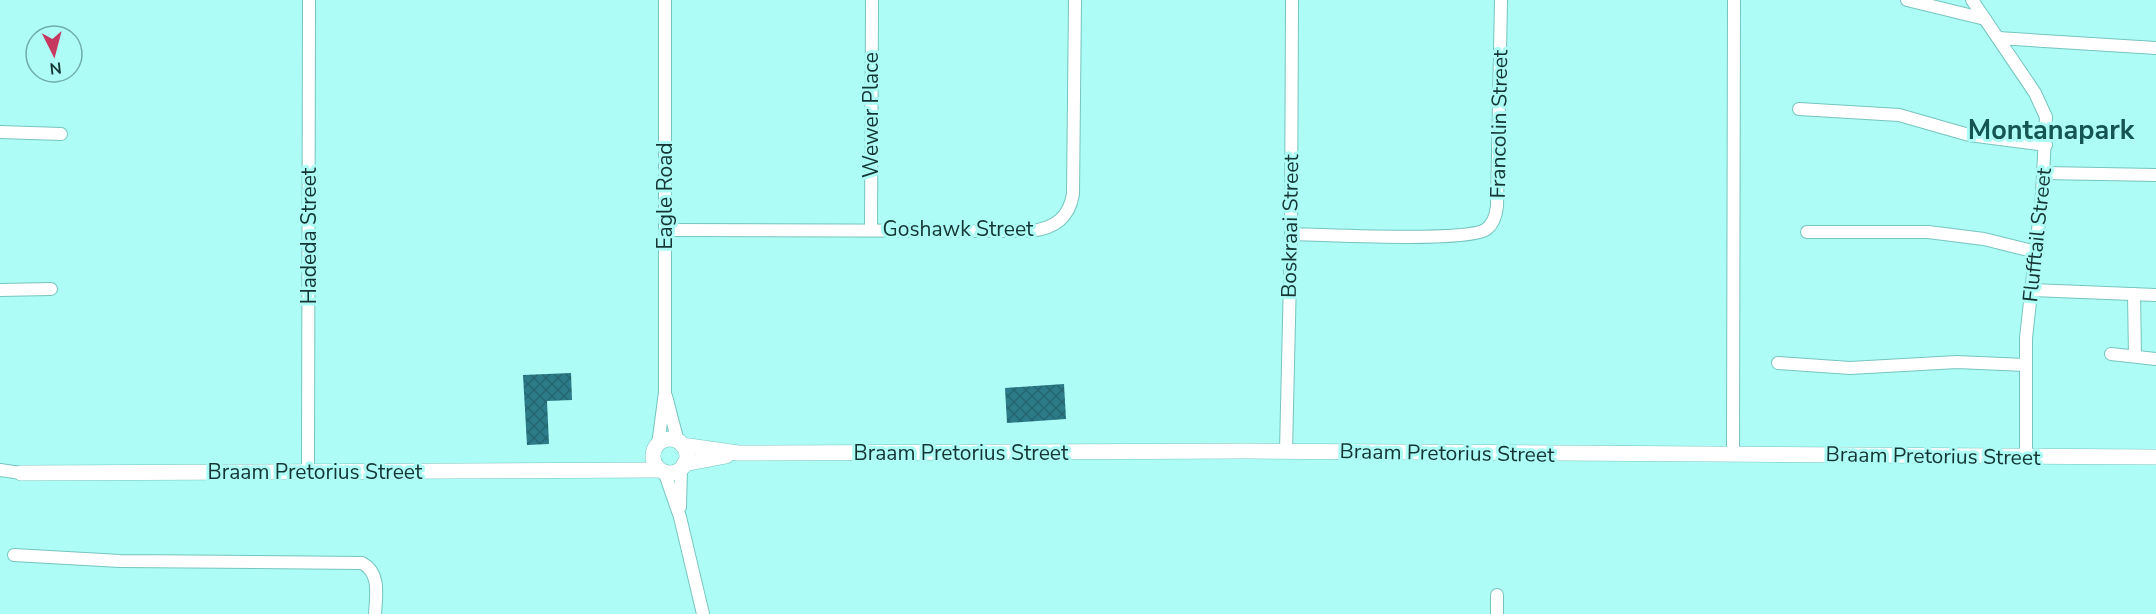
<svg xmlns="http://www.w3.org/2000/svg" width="2156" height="614" viewBox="0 0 2156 614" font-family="'Nunito Sans',sans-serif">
  <defs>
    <pattern id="building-cross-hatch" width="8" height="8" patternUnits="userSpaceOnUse" patternTransform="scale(1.5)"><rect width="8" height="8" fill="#2b7c88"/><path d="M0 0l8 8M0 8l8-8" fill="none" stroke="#246670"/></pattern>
  </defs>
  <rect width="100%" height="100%" fill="#adfdf6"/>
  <g fill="url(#building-cross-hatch)">
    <polygon points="571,373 572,400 547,401 549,444 527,445 523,375"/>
    <polygon points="1064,384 1066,419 1007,423 1005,388"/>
  </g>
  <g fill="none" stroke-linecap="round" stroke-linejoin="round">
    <g stroke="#76c5be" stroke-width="14">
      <g id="minor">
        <polyline points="1907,0 1985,19"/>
        <polyline points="1972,0 2035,93 2046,117 2042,194 2026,338 2026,457"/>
        <polyline points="1998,38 2156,48"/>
        <polyline points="1799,109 1899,115 1969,135 2046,145"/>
        <polyline points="0,132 61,134"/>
        <polyline points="2044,173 2156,175"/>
        <path d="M665,230L1031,231C1055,228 1069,218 1073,194L1075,0"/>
        <polyline points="871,230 872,0"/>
        <polyline points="1807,232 1928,232 1984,239 2036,252"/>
        <path d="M1291,234C1324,235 1463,242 1485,230C1493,225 1496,215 1497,206L1501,0"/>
        <polyline points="0,290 51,289"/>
        <polyline points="2032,290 2156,295"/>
        <polyline points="2134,294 2135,356"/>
        <polyline points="2111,354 2156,359"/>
        <polyline points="1778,363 1850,368 1957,362 2025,365"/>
        <polyline points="666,396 678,442"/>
        <polyline points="658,445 665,392 665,0"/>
        <polyline points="1286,451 1291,234 1292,0"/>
        <polyline points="1733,454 1734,0"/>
        <polyline points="0,470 21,473"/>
        <polyline points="664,471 680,517 703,614"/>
        <polyline points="308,472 309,0"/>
        <polyline points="680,507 681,468"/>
        <path d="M14,555L120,561L362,563C381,573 376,596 375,614"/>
        <polyline points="1497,595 1497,614"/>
      </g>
    </g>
    <g stroke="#76c5be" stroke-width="16">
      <g id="tertiary">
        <circle cx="670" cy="456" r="17"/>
        <polyline points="682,445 738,453 1248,451 2156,457"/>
        <polyline points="684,464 726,456"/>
        <polyline points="21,473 661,470"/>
      </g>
    </g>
    <use href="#minor" stroke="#fff" stroke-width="12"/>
    <use href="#tertiary" stroke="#fff" stroke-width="15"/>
  </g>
  <g text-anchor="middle" stroke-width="6" stroke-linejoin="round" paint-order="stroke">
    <g font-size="21" fill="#143533" stroke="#adfdf6">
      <text transform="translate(871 115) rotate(-90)" y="7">Wewer Place</text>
      <text transform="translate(1499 124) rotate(-89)" y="7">Francolin Street</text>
      <text transform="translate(665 196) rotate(-90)" y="7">Eagle Road</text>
      <text transform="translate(1290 226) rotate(-89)" y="7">Boskraai Street</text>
      <text x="958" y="236">Goshawk Street</text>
      <text transform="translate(2037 235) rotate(-84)" y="7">Flufftail Street</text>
      <text transform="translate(309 236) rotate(-90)" y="7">Hadeda Street</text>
      <text x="961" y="460">Braam Pretorius Street</text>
      <text transform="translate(1447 453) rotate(1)" y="7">Braam Pretorius Street</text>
      <text transform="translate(1933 456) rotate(1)" y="7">Braam Pretorius Street</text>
      <text x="315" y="479">Braam Pretorius Street</text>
    </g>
    <g font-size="27" font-weight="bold" fill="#155551" stroke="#adfdf6">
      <text x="2051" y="139">Montanapark</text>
    </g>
  </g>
  <g transform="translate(54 54) rotate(174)"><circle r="28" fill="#adfdf6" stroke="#70ada8" stroke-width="1.5"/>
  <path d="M0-4.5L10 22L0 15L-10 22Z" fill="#c7385f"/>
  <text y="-9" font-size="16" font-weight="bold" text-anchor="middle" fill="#143533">N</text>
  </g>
</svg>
